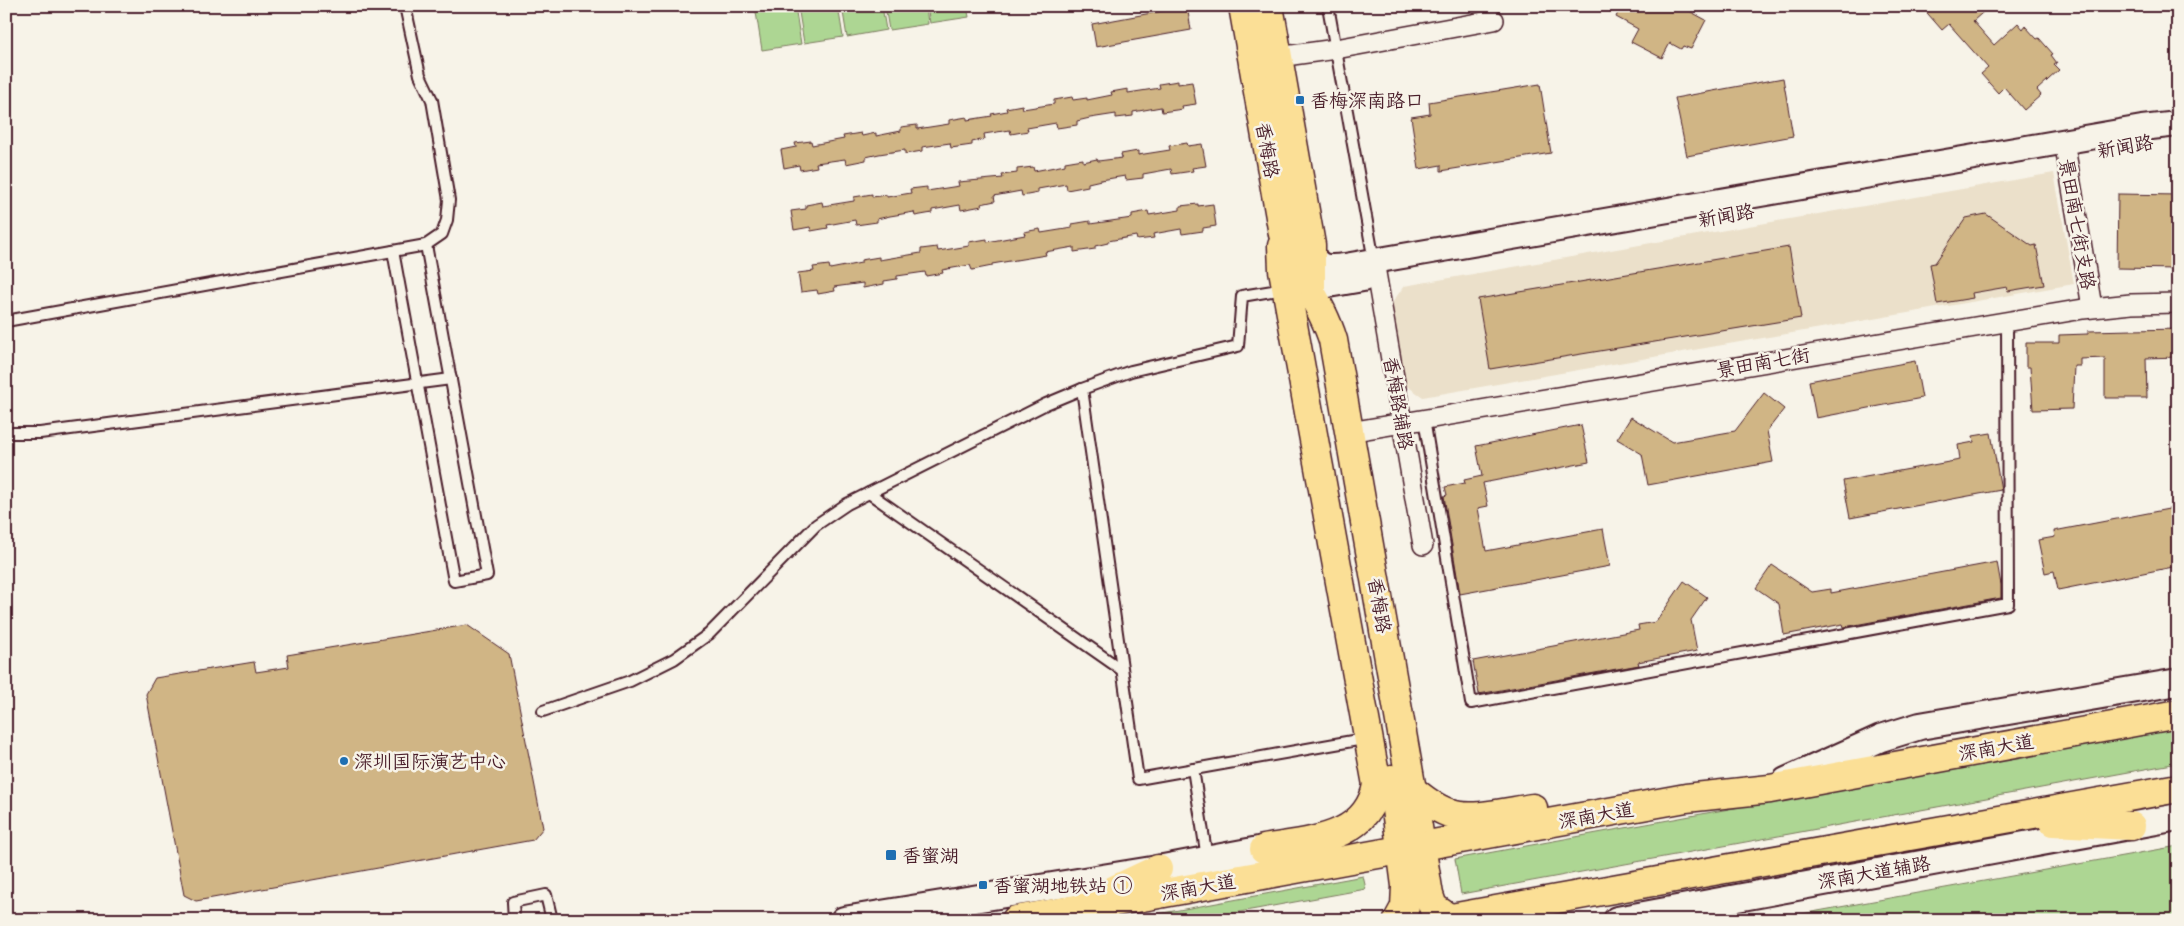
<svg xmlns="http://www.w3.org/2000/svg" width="2184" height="926" viewBox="0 0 2184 926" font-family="'Comic Neue','LXGW WenKai TC',sans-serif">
  <rect width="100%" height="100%" fill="#f7f3e8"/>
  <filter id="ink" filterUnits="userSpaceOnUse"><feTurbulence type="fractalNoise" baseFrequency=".02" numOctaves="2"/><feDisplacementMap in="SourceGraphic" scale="10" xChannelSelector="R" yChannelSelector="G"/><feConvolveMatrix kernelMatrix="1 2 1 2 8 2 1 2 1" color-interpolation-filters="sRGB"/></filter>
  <g filter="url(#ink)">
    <polygon fill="#ebe0ca" points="2054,173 2074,284 1423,397 1404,384 1390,306 1404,286"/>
    <g fill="#add693" stroke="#7c7a5f">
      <polygon points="755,6 795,6 801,44 762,50"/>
      <polygon points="798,6 838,6 843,37 804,43"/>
      <polygon points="842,6 882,6 886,30 847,37"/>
      <polygon points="885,6 926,6 928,24 889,30"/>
      <polygon points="927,6 967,6 969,17 930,23"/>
      <polygon points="2178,727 2178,763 1461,894 1455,859"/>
      <polygon points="2178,846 2178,920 1768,920"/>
      <polygon points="1363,876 1366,889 1196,920 1125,920"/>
    </g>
    <g fill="#d0b585" stroke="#4a1f2b">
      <polygon points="1167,6 1187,6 1191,30 1096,47 1092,24 1168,10"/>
      <polygon points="1621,6 1680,6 1706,20 1691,49 1683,46 1681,49 1670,43 1662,58 1631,42 1638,29 1616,17"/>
      <polygon points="1921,6 1990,6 1973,21 1994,45 2018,23 2023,29 2025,26 2037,39 2039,38 2053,54 2051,55 2057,63 2054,65 2059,70 2037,90 2041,95 2024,110 2004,87 1998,93 1981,74 1988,68 1949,24 1942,30"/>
      <polygon points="1783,78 1793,136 1687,156 1675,98"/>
      <polygon points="1178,81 1178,84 1192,82 1196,104 1182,106 1183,109 1162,112 1161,107 1133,112 1133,116 1116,118 1116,114 1090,118 1077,121 1077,125 1057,128 1056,123 1027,128 1028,131 1011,134 1010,130 984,134 985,139 972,142 972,145 951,148 950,143 922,147 922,151 905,154 905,150 879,154 866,157 866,160 846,164 845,159 816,163 817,167 800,170 799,165 784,168 781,150 796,147 795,143 811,141 812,145 844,139 843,136 861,133 862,136 876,133 876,136 901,131 901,127 917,125 917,129 949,124 949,120 967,117 967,120 992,116 991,114 1007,111 1006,108 1022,105 1023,109 1054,104 1054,100 1072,97 1073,100 1087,98 1087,100 1112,95 1111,92 1128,89 1128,93 1160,88 1159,84"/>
      <polygon points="1540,84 1551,153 1441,171 1441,165 1419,169 1411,117 1430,114 1429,102"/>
      <polygon points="1187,143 1188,146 1202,144 1206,166 1192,168 1193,171 1172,174 1171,169 1143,174 1143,178 1126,180 1125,176 1101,180 1088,183 1088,186 1067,190 1066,184 1038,189 1038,193 1022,196 1021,191 994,196 995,201 981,204 982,206 961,210 960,205 932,210 932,213 915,216 914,212 890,216 877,219 877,222 856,225 855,220 827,225 828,228 811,231 810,227 794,230 791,211 806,209 806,205 822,202 823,206 854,201 854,197 872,194 872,197 887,195 887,197 911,193 910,189 927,187 927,191 959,186 958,182 1003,178 1002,175 1017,173 1017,169 1033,167 1034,171 1065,165 1065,162 1083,159 1083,162 1097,159 1098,161 1122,158 1121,154 1138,151 1138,155 1170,150 1169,146"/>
      <polygon points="2118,194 2178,195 2178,269 2117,268"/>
      <polygon points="1198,204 1198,206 1213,204 1216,226 1203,228 1203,231 1182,234 1181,229 1153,234 1154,238 1137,240 1136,236 1108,241 1108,243 1095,246 1095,249 1074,252 1074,247 1045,252 1046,255 992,264 992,266 972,270 970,265 942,270 943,273 926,276 925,272 897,276 897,279 884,281 884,284 863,288 863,283 834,287 835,291 818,294 817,290 801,292 798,273 814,271 813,267 829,265 830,269 861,263 861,260 879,257 879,260 921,253 921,249 937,247 938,251 969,246 969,242 987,239 987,242 1025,235 1024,232 1040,229 1041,233 1072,228 1072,224 1090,221 1090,224 1132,218 1132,214 1148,211 1149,215 1180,210 1180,206"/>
      <polygon points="1986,214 2032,246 2036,245 2044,285 2008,291 2007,287 1972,293 1973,298 1937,304 1930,264 1935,263 1966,218"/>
      <polygon points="1789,247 1801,318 1490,369 1478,299"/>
      <polygon points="2178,329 2178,357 2146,358 2147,398 2105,398 2105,358 2080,359 2080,366 2074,366 2072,409 2033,410 2030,367 2026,367 2026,343 2059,343 2059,335 2088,334 2088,331"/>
      <polygon points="1915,361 1922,398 1816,418 1809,381"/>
      <polygon points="1764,393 1784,409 1767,431 1773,462 1648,485 1642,454 1617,439 1631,417 1672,442 1735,431"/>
      <polygon points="1581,425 1589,462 1483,483 1488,506 1478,508 1486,551 1603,529 1610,566 1460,594 1444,496 1447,495 1445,487 1465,483 1464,480 1482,476 1476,446"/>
      <polygon points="1991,433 2001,490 1850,518 1843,481 1960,460 1958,445 1974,442 1973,436"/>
      <polygon points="2174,508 2175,513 2178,513 2178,566 2058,590 2054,571 2045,573 2038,540 2055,537 2054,531"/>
      <polygon points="1997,562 2001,585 2001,598 1844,627 1843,624 1784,635 1779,604 1756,588 1772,565 1812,592 1831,589 1831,593"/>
      <polygon points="1684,581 1707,597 1691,620 1697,651 1638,662 1639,665 1479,694 1473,661 1639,630 1638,625 1656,622"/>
      <polygon points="467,625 509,654 543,828 533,840 196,901 184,895 146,694 155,678 254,662 256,672 289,667 287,655"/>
    </g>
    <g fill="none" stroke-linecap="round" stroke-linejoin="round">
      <g stroke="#4a1f2b" stroke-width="14">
        <g id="service">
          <polyline points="1328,6 1374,261"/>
          <polyline points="393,251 454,581 487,575 426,245"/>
          <polyline points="6,321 426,245 442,234 447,220 449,200 432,100 420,75 405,6"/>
          <polyline points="1082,389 1138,779 1369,738"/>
          <polyline points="1424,419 1471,703 2008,604 2007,321"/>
          <polyline points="6,433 40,433 451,379"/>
          <polyline points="869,493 1122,670"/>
          <polyline points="543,711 630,681 674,659 709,634 816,525 847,504 1046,404 1082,389 1131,371 1238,346 1242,296 1284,289"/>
          <polyline points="1193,769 1207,858"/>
          <polyline points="514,920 513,902 546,895 552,920"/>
        </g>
      </g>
      <g stroke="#4a1f2b" stroke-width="22">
        <g id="minor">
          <polyline points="1278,57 1336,49 1494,20"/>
          <polyline points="2064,141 2092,307"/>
          <polyline points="1374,261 1423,545"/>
          <polyline points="1349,432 2083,309 2131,304 2178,303"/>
        </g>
      </g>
      <g stroke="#4a1f2b" stroke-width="28">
        <g id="tertiary">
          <path d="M1312,253C1317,269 1330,268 1345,266L2142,128L2178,124"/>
          <polyline points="1311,288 1363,279"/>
        </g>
      </g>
      <g stroke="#4a1f2b" stroke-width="30">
        <g id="secondary">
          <polyline points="1786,781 1881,738 1920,726 2178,682"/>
          <polyline points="844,920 1158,869 1264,849 1285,848"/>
          <polyline points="1617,920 2178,817"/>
        </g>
      </g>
      <g stroke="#4a1f2b" stroke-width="31">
        <g id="primary">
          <path d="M1243,6L1283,234C1295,271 1321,301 1333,340L1412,790L1429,895L1433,907L1449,918"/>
          <polyline points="1269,6 1311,245 1311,289"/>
          <polyline points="1392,779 1406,886 1405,907 1398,920"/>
          <path d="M1404,783C1417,794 1432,807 1449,813C1470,822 1510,811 1533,808"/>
          <polyline points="2053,822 2131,826"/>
          <path d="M1264,849C1309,841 1367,840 1377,785L1283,270L1282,246"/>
          <polyline points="1105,894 1158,869"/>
          <polyline points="1016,920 1686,798 1770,789 2178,714"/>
          <polyline points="1440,920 2178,788"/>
        </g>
      </g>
      <use href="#service" stroke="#f7f3e8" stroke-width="10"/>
      <use href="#minor" stroke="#f7f3e8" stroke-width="19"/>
      <use href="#tertiary" stroke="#f7f3e8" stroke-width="24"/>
      <use href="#secondary" stroke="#f7f3e8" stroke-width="26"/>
      <use href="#primary" stroke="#fbdf96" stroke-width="28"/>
    </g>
  </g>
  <g fill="#1f6fb2" stroke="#f7f3e8" stroke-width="2">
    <rect x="1295" y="95" width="10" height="10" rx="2.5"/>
    <circle cx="344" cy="761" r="5"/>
    <rect x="885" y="849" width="12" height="12" rx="2.5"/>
    <rect x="978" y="880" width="10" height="10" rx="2.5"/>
  </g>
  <g text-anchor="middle" stroke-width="5" stroke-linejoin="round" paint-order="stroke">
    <g font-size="19" fill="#4a1f2b" stroke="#f7f3e8" text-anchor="start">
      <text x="1310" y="107">香梅深南路口</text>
      <text x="354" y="768">深圳国际演艺中心</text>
      <text x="902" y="862">香蜜湖</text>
      <text x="993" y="892">香蜜湖地铁站 ①</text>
    </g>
    <g font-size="19" fill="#4a1f2b" stroke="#f7f3e8">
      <text transform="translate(2125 146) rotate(-10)" y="7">新闻路</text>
      <text transform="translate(1268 150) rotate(80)" y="7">香梅路</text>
      <text transform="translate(1726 215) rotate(-10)" y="7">新闻路</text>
      <text transform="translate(2078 224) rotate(80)" y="7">景田南七街支路</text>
      <text transform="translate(1763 362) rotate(-10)" y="7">景田南七街</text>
      <text transform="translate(1399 403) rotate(80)" y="7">香梅路辅路</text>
      <text transform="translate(1380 605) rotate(80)" y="7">香梅路</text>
      <text transform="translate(1996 747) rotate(-10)" y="7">深南大道</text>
      <text transform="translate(1596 815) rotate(-10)" y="7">深南大道</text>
      <text transform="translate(1874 872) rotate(-10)" y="7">深南大道辅路</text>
      <text transform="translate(1198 887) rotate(-10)" y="7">深南大道</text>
    </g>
  </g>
  <rect width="2184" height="926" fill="none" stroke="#f7f3e8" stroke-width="25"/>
  <rect x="12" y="12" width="2159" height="901" fill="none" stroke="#4a1f2b" stroke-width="2" filter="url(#ink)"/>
</svg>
